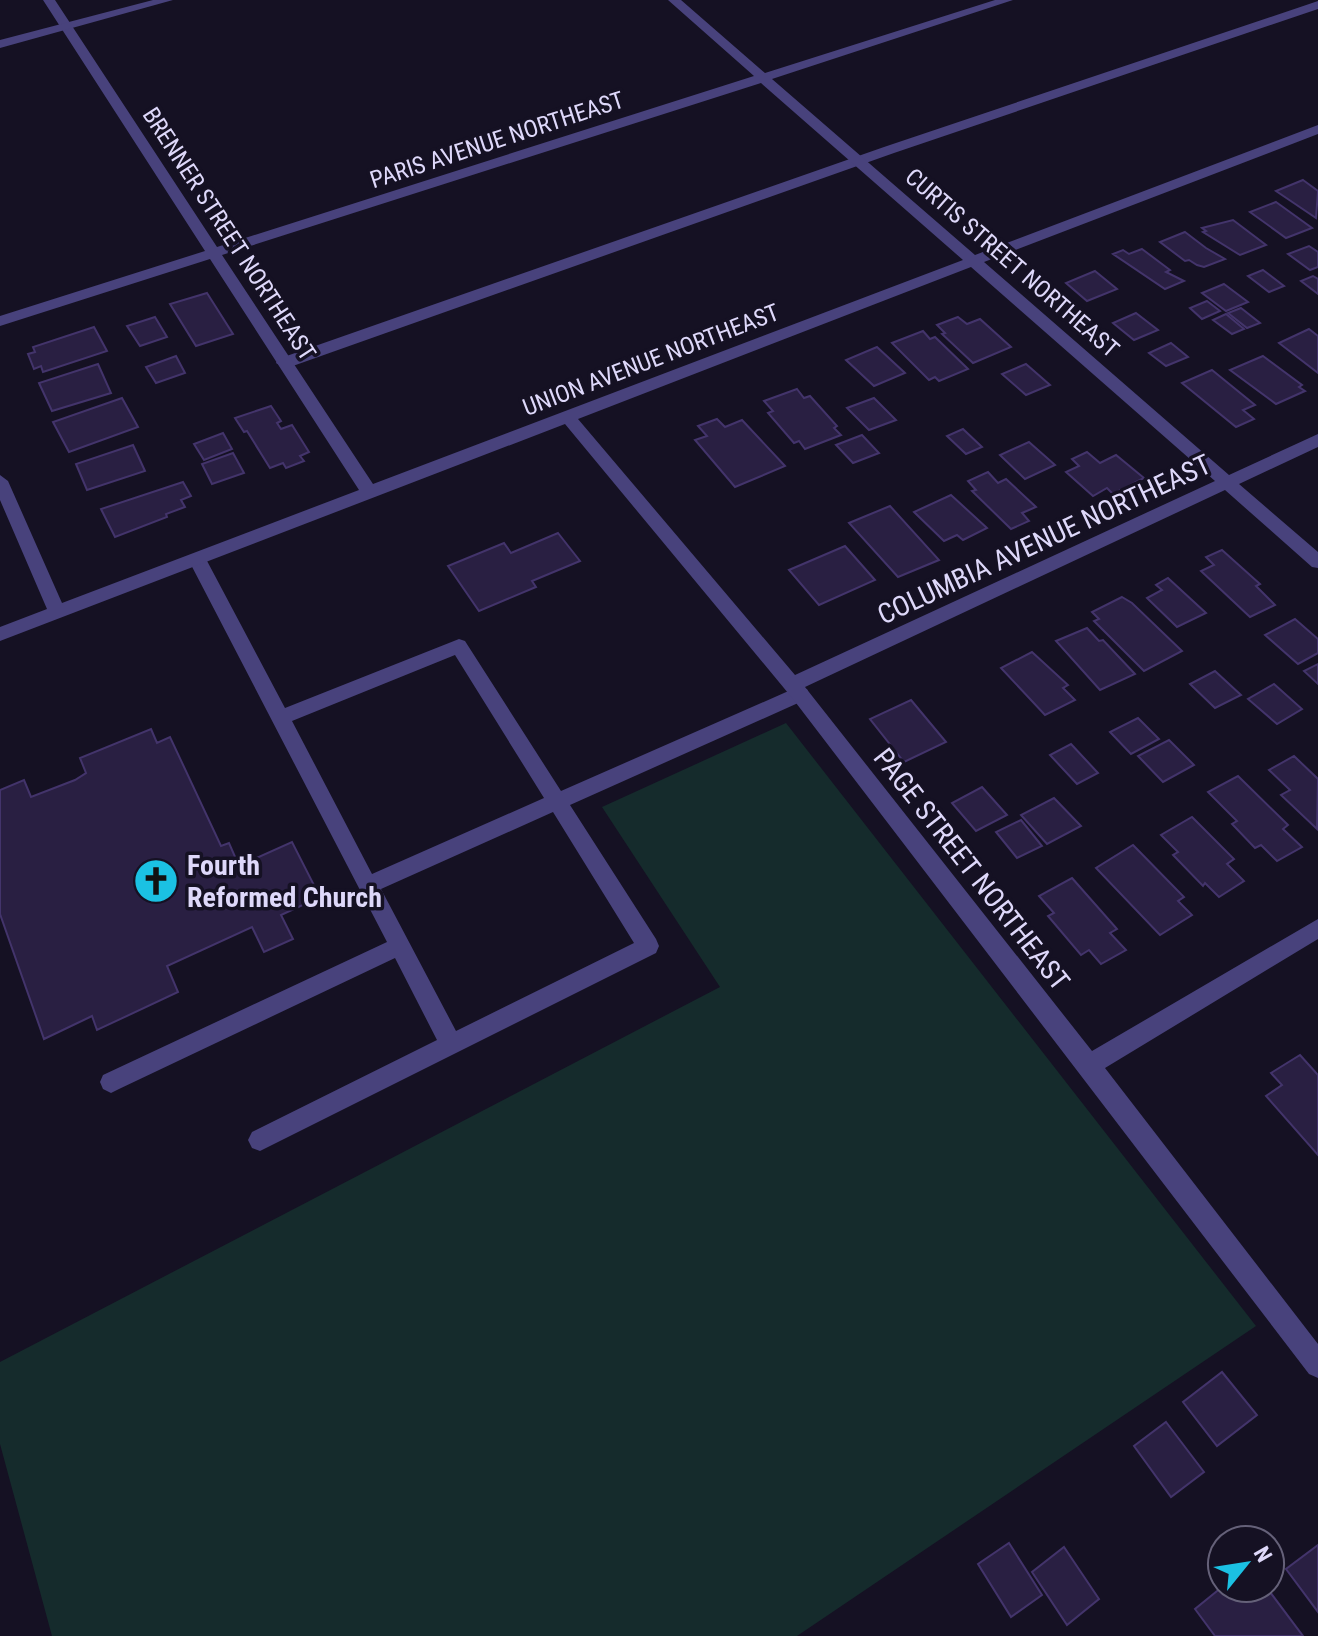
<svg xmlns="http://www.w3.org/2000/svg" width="1318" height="1636" viewBox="0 0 1318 1636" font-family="'Roboto Condensed',sans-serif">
  <rect width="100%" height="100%" fill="#151123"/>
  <polygon fill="#152b2c" points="786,723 1256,1326 797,1636 52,1636 0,1444 0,1362 720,987 602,807"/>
  <g fill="#291f42" stroke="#43346b" stroke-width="2">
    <polygon points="1303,180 1318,191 1316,218 1276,191"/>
    <polygon points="1276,202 1312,228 1286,238 1250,212"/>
    <polygon points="1233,220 1266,245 1240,255 1203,232 1206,231 1202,228"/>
    <polygon points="1185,232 1206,248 1225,259 1204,267 1197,265 1189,260 1185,261 1160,242"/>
    <polygon points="1309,246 1318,252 1318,267 1310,270 1288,254"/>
    <polygon points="1142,249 1170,270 1166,272 1184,281 1165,289 1113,254 1123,250 1129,254"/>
    <polygon points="1263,270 1284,286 1269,292 1248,276"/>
    <polygon points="1095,271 1117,289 1087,301 1066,283"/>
    <polygon points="1313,276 1318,279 1318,294 1301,281"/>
    <polygon points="1224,284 1248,302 1226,311 1202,293"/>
    <polygon points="207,293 233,334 196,346 170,304"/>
    <polygon points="1207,301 1220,311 1202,319 1190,308"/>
    <polygon points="1241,308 1260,323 1247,328 1228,313"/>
    <polygon points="1136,313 1158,330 1134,340 1113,323"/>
    <polygon points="1226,314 1244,329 1232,334 1213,320"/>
    <polygon points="155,317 167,337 140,346 127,326"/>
    <polygon points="958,317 967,324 980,319 1011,347 973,363 942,334 945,333 937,325"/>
    <polygon points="94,327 107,351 43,372 41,366 34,369 28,354 35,352 33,347"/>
    <polygon points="1309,329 1318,336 1318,373 1279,343"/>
    <polygon points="923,331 930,339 935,337 968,369 939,381 935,377 929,380 892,343"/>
    <polygon points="1171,343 1188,357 1166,366 1149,353"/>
    <polygon points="877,347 905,373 874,386 846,360"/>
    <polygon points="176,356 185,373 156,383 146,367"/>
    <polygon points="1263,356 1302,385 1299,387 1305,391 1276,404 1230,370"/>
    <polygon points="98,364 111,393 52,411 39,383"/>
    <polygon points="1026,364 1050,385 1026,395 1002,374"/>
    <polygon points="1212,370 1255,405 1243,410 1254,419 1236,427 1182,383"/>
    <polygon points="797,389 804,398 810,396 837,426 834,428 841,435 805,449 799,441 794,443 768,413 773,411 764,401"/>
    <polygon points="122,398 138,427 69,452 53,422"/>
    <polygon points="874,398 896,420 869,430 847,408"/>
    <polygon points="271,406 281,421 277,423 281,429 292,425 309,452 300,456 304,461 286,468 283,463 270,468 247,431 244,432 235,418"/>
    <polygon points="717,419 725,427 742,420 785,466 735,487 695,440 707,436 698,426"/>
    <polygon points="963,429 982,447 966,454 947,436"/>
    <polygon points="223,433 232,449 204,460 194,444"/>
    <polygon points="862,435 879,453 853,463 836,445"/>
    <polygon points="1029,442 1055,465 1025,479 1000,455"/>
    <polygon points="133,445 145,471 87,490 76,464"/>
    <polygon points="1087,452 1100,463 1116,455 1144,478 1113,494 1107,488 1093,496 1066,472 1079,466 1072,459"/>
    <polygon points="233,453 244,473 212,484 202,464"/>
    <polygon points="988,472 998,483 1006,479 1036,507 1022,513 1029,521 1011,529 972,491 976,490 968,481"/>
    <polygon points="183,482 191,496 181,500 185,507 166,514 167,517 115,537 101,509"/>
    <polygon points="951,495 987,528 963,540 957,535 944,541 914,512"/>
    <polygon points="890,506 939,560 898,577 849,523"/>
    <polygon points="558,533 580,561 532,581 536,587 479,611 448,566 504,543 511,553"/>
    <polygon points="845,546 875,580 819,605 789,570"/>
    <polygon points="1222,550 1260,584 1256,586 1275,605 1250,617 1201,571 1214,565 1206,557"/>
    <polygon points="1168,578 1206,613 1177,627 1147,598 1162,590 1156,585"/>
    <polygon points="1122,597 1132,603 1182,651 1144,671 1094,621 1099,619 1092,612"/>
    <polygon points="1295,619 1318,639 1318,653 1298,664 1265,635"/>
    <polygon points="1087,628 1099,641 1103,640 1135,674 1100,690 1056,641"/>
    <polygon points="1032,652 1068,685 1063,688 1075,700 1045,715 1001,668"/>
    <polygon points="1318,664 1318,684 1304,671"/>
    <polygon points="1215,671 1241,695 1215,708 1190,684"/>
    <polygon points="1274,684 1302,709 1277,724 1248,699"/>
    <polygon points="911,700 946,742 904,762 870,719"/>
    <polygon points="1138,718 1159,739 1131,754 1110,732"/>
    <polygon points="151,729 157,743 170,737 221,846 229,843 239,866 292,842 320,897 281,915 293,939 264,952 252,927 167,966 178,992 97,1030 92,1016 44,1039 0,914 0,790 24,780 31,797 75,780 86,773 80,758"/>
    <polygon points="1169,740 1194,765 1163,782 1138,756"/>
    <polygon points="1071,744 1098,773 1077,784 1050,755"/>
    <polygon points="1294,756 1318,779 1317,829 1281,795 1290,790 1269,770"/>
    <polygon points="1238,776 1288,825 1283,829 1302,847 1277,861 1261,845 1255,848 1232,824 1237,821 1208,792"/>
    <polygon points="982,787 1007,815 976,831 952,803"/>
    <polygon points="1054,798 1081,826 1047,844 1021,815"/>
    <polygon points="1192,817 1234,859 1227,864 1244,881 1219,897 1205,883 1203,886 1173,855 1178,852 1161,835"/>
    <polygon points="1021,820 1042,846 1017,858 996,832"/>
    <polygon points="1133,845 1184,897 1178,901 1192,915 1160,935 1096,868"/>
    <polygon points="1072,878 1117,929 1110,933 1126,950 1101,964 1089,950 1081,955 1048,916 1054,913 1039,896"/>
    <polygon points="1300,1055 1318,1075 1318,1155 1266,1096 1282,1085 1271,1073"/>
    <polygon points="1222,1372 1257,1415 1217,1446 1183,1402"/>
    <polygon points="1166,1422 1204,1472 1171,1497 1134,1446"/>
    <polygon points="1009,1543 1042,1595 1011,1617 978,1564"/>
    <polygon points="1318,1545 1318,1612 1286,1569"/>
    <polygon points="1064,1547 1099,1599 1067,1625 1032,1572"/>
    <polygon points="1222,1587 1267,1588 1303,1636 1215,1636 1195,1609"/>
  </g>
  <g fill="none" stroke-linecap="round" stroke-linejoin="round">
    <g fill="#48427c" fill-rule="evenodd">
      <polygon points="1318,1 1318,9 894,153 290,367 284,368 276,363 278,359 884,147"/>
      <path d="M197,553L206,559L285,708L459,639L465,641L561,791L793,689H807L809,694L807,699L570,805L656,939L659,946L656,953L260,1151L252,1148L248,1140L252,1132L437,1040L395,958L119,1089L111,1093L103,1089L100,1082L103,1075L387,942L188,559ZM455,655L544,798L372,874L292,721ZM553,812L634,943L456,1031L381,889Z"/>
    </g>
    <path fill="#48427c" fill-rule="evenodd" d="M43,0H55L217,247L754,76L668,0H681L765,73L995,0H1013L772,79L975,255L1318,125V134L984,262L1229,475L1318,434V447L1239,484L1318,552V568L1312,567L1225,490L805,687L1092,1051L1318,919V939L1105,1068L1318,1344V1378L1309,1374L793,699L565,424L0,641V627L47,609L0,500V475L8,481L62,603L359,490L210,259L0,326V316L205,251ZM761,83L963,260L373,484L222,255ZM971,267L1215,481L795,675L578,419Z"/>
    <polygon fill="#48427c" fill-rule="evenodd" points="153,0 173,0 0,48 0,40"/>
  </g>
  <defs>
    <g id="church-disc" transform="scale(2.3)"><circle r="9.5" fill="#1bc1e3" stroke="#151123"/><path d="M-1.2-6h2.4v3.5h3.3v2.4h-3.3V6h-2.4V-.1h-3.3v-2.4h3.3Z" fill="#111"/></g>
  </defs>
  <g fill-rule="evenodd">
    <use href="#church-disc" x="156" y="881"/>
  </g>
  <g text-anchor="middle" stroke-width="7" stroke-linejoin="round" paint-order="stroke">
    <g font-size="24" fill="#ded8fa" stroke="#151123">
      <text transform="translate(497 140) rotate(-18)" y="8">PARIS AVENUE NORTHEAST</text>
      <text transform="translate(229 234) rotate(57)" y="8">BRENNER STREET NORTHEAST</text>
      <text transform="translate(1012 263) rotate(41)" y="8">CURTIS STREET NORTHEAST</text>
      <text transform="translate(651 360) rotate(-21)" y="8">UNION AVENUE NORTHEAST</text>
    </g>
    <g font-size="28" fill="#ded8fa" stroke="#151123">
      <text transform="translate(1044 539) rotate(-25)" y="10">COLUMBIA AVENUE NORTHEAST</text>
      <text transform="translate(972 869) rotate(52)" y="10">PAGE STREET NORTHEAST</text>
    </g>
    <g font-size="28" font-weight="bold" fill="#ded8fa" stroke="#151123" text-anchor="start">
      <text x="187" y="875">Fourth<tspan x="187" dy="32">Reformed Church</tspan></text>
    </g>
  </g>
  <g transform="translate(1246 1564) rotate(60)"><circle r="38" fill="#151123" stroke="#656179" stroke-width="2"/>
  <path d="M0-6L14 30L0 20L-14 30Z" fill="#1bc1e3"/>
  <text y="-12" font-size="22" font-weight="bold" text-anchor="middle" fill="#ded8fa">N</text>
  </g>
</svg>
